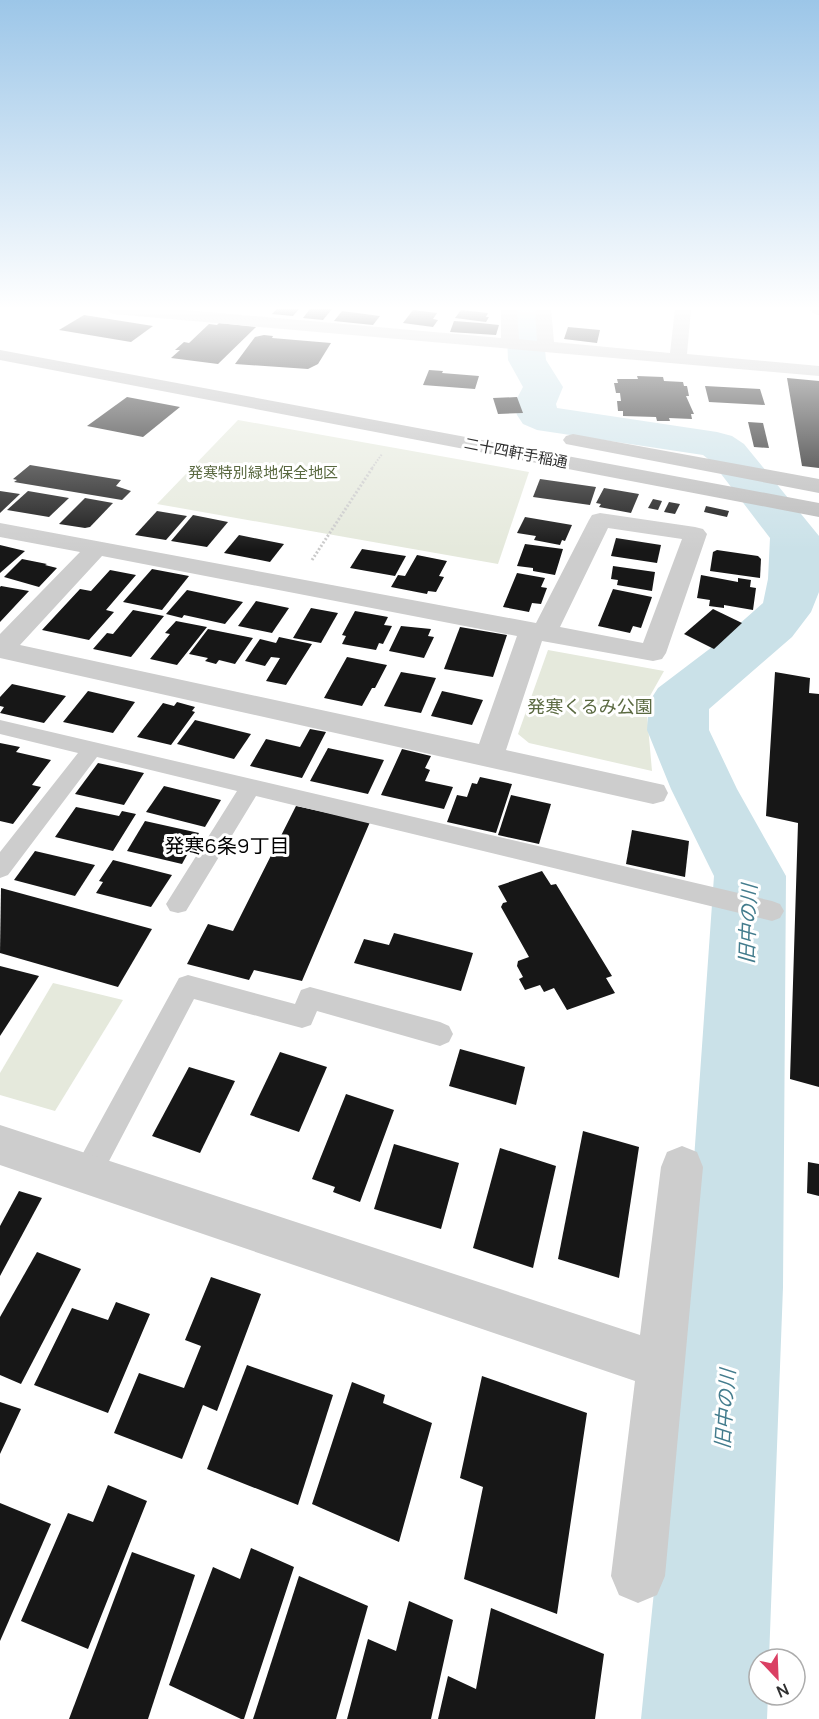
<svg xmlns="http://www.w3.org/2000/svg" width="819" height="1719" viewBox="0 0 819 1719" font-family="Manrope,'Noto Sans JP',sans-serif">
  <rect width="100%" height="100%" fill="#fff"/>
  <g fill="#e5e9dc">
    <polygon points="238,420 529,472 498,564 157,504"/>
    <polygon points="548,650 664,671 646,703 652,771 529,743 518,734"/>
    <polygon points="53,983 123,1000 55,1111 0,1095 0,1073"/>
  </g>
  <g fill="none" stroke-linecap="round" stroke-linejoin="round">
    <polygon fill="#cae1e8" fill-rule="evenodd" points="506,309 541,309 546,360 563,387 556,404 557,408 717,432 732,436 744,444 819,536 819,592 811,612 792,637 709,709 709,730 737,789 786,876 783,1287 769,1659 759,1659 759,1695 768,1695 767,1719 641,1719 685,1287 714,876 671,789 647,730 649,702 658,688 720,641 763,603 768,579 770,538 712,462 703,455 537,430 523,424 517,415 514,404 523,387 508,360"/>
  </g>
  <g fill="#171717">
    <polygon points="277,309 299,309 293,316 272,314"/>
    <polygon points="310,309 332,309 323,320 303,318"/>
    <polygon points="413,310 437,313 433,319 438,320 433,327 403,323"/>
    <polygon points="461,310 488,313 486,317 489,317 486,322 455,318"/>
    <polygon points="342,311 380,316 373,325 334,321"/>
    <polygon points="84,315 153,326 131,342 59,330"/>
    <polygon points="454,321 480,323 499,325 496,335 450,332"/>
    <polygon points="219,323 256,327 218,364 171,358 180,350 175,350 184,342 189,343 209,324 217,325"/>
    <polygon points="568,327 600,330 597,343 564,339"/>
    <polygon points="264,335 273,336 272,338 331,343 318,364 308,369 235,364 255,337"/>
    <polygon points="429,370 443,371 442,373 479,376 475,389 423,385"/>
    <polygon points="637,376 663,377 664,381 683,382 684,386 687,386 689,396 686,396 694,414 691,414 692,419 669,418 670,421 657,421 656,417 623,416 623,411 618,411 617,401 621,401 620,393 616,393 614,383 618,383 617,379 638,379"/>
    <polygon points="787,378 819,381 819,468 802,466"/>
    <polygon points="705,386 760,389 765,405 709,402"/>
    <polygon points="127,397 180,407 143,437 87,426"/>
    <polygon points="517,397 523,413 498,414 493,398"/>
    <polygon points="748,422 763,423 769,448 754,447"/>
    <polygon points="30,465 121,480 116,486 131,491 122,500 14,482 17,480 13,479"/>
    <polygon points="540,479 596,487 590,505 533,497"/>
    <polygon points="604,488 639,494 631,513 599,507 601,504 596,503"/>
    <polygon points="0,491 20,494 0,513"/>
    <polygon points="28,491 69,498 49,517 7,510"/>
    <polygon points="85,498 113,503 90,527 85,528 59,524"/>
    <polygon points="653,499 662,501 658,510 648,508"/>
    <polygon points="669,502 680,504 675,514 664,512"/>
    <polygon points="706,506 729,511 727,517 704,512"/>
    <polygon points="157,511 187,516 166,540 135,535"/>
    <polygon points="193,515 228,522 207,547 171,541"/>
    <polygon points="525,517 572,525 565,541 562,540 560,545 534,540 536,536 517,533"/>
    <polygon points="239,535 284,544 270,562 224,553"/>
    <polygon points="616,538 661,545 657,563 611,556"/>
    <polygon points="525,544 563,549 555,575 533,571 533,568 517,566"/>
    <polygon points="0,545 25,551 0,573"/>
    <polygon points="362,549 406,556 395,576 350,568"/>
    <polygon points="717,550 758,556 761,559 760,578 710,571 713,552"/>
    <polygon points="417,555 447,561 439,576 444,577 436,592 428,591 427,594 391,587 398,575 405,576"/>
    <polygon points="22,559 47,564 45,565 57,568 39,587 4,577"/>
    <polygon points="613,566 655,572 652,591 617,585 618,580 611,579"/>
    <polygon points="152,569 189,576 162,610 123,602"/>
    <polygon points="110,570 136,575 106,610 114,612 89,640 42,630 80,589 91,591"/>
    <polygon points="517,573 545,578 541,587 547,588 541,604 532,603 529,612 503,607"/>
    <polygon points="701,575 738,582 738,578 751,580 750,587 756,588 753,610 724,605 724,608 709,606 710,600 697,598"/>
    <polygon points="1,586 29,591 0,622 0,587"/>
    <polygon points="613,589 652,597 641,628 633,626 630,633 598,626"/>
    <polygon points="187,590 243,602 225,624 184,615 182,618 166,614"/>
    <polygon points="256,601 289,608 272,633 238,626"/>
    <polygon points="311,608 338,613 321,643 293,638"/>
    <polygon points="713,609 742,623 714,649 684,634"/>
    <polygon points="133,610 164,616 131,657 93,649 107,633 113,634"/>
    <polygon points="355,611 388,617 384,625 392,626 383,644 379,643 376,650 342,644 346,636 342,635"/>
    <polygon points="176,621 207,627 177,665 150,659 170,634 165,633"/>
    <polygon points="401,626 431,629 428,636 434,637 424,658 389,651"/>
    <polygon points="460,627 507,635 493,677 444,669"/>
    <polygon points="208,629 253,638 235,664 219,660 216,664 205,661 208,658 189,654"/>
    <polygon points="279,637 312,644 286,685 266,681 280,658 271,657 265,666 245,661 260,639 276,643"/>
    <polygon points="347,657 387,665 375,688 372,688 362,706 324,698"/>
    <polygon points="401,672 436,678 421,713 384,706"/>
    <polygon points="775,672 810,678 809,693 819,694 819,1087 790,1079 798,823 766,816"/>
    <polygon points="12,684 66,696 44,723 0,713 4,707 0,706 0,697"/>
    <polygon points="88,691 135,702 113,733 63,722"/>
    <polygon points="442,691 483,700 472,725 431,716"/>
    <polygon points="177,702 195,707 192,711 195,712 171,745 137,737 163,703 174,706"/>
    <polygon points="195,720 251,734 234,759 177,744"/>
    <polygon points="310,729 326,732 302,778 250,766 266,739 300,747"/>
    <polygon points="0,743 20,747 16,752 51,760 32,785 41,787 13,824 0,821"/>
    <polygon points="328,748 384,760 368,794 310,781"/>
    <polygon points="402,749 431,756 425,768 430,770 425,781 453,787 444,809 381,795"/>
    <polygon points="98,763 144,773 124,805 75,794"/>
    <polygon points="480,777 512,784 496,833 447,822 457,795 467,797 472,783 477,784"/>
    <polygon points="164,786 221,800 205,827 146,812"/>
    <polygon points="511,795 551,804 539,844 498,835"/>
    <polygon points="296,806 370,822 302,981 254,970 249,980 187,964 208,924 233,931"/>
    <polygon points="76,807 119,816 122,811 136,814 113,851 55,837"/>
    <polygon points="145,821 199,833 182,864 127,851"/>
    <polygon points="632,830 689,841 685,877 626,864"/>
    <polygon points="35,851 95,865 75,896 14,880"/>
    <polygon points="113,860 172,875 151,907 96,893 103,882 99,881"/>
    <polygon points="542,871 551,885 556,884 612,976 606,978 615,993 567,1010 554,988 544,992 540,985 525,990 519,979 523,977 517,966 518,961 529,957 501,907 503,903 507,902 498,886"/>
    <polygon points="1,888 152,929 118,987 0,953"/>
    <polygon points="394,933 473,953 461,991 354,963 364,939 389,945"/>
    <polygon points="0,966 39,976 0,1036"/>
    <polygon points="460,1049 525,1067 516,1105 449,1086"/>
    <polygon points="280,1052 327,1067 299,1132 250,1115"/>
    <polygon points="189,1067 235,1081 200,1153 152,1136"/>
    <polygon points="346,1094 394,1110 360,1202 333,1192 335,1187 312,1179"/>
    <polygon points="583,1131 639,1147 619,1278 558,1259"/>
    <polygon points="394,1144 459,1163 441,1229 374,1209"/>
    <polygon points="500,1148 556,1166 533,1268 473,1248"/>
    <polygon points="808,1162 819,1164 819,1196 807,1193"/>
    <polygon points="19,1191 42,1198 0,1276 0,1226"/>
    <polygon points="37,1252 81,1269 21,1384 0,1375 0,1317"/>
    <polygon points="211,1277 261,1294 217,1411 203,1405 182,1459 114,1433 139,1373 184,1388 201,1346 185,1340"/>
    <polygon points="116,1302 150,1314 108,1413 34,1385 72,1308 108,1320"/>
    <polygon points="247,1365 333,1395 298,1505 207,1469"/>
    <polygon points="482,1376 587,1413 557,1614 464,1579 483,1487 460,1478"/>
    <polygon points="352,1382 385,1395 383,1403 432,1423 399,1542 312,1504"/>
    <polygon points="0,1402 21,1409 0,1454"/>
    <polygon points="108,1485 147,1501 88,1649 21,1621 68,1513 93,1522"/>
    <polygon points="0,1503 51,1524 0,1641"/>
    <polygon points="251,1548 294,1567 244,1719 241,1719 169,1685 213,1567 240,1579"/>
    <polygon points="132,1552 195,1575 148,1719 69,1719"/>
    <polygon points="299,1576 368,1606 336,1719 253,1719"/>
    <polygon points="409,1601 453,1620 431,1719 347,1719 368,1639 396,1651"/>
    <polygon points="491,1608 604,1654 595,1719 438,1719 448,1676 476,1689"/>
  </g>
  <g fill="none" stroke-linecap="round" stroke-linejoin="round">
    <polyline stroke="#cacaca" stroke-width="2" stroke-dasharray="1.5 1.5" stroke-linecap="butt" points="372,468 382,454"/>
    <polyline stroke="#cacaca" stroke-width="3" stroke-dasharray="2 2" stroke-linecap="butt" points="312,560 373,467"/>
    <g fill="#cdcdcd" fill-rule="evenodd">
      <polygon points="0,720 772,901 780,904 784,911 780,918 772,921 256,796 186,911 178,913 170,911 166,904 237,791 97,757 8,875 0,878 0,852 78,753 0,734"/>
      <polygon points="188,975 295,1004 301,990 310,987 440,1022 449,1026 453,1034 449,1042 440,1046 317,1011 311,1025 302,1028 194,999 97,1184 87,1188 77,1184 73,1174 77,1164 179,978"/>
    </g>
    <g fill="#cdcdcd" fill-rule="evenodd">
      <polygon points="105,309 174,309 501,338 501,309 517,309 519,339 537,341 535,309 551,309 554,342 670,353 675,309 691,309 687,354 819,366 819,376 113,314"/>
      <polygon points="810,309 819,309 819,315 813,313"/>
      <path d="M600,513L695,527L703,529L707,534L666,653L662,659L653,661L542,641L506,750L664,785L668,793L664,801L653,804L0,658V634L80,552L0,537V523L536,623L589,520L592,515ZM608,528L682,539L643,643L560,627ZM102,556L517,636L479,744L20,645Z"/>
      <polygon points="0,1125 640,1335 661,1167 667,1152 682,1146 697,1152 703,1167 665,1576 657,1595 638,1603 619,1595 611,1576 635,1381 0,1165"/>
    </g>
    <g fill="#bababa" fill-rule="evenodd">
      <polygon points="0,350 819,503 819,517 0,360"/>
      <polygon points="573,434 819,479 819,493 566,444 563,440 566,436"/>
    </g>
  </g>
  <linearGradient id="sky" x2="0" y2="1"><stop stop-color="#9cc6e8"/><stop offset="0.56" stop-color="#fff"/><stop offset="1" stop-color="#fff" stop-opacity="0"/></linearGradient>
  <rect width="819" height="550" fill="url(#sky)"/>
  <g text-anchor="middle" stroke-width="6" stroke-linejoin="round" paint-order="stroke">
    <g font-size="15" fill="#303030" stroke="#fff">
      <text transform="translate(516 453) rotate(11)" y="5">二十四軒手稲通</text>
    </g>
    <g font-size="15" fill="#5a6940" stroke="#fff">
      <text x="263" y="478">発寒特別緑地保全地区</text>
    </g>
    <g font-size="18" fill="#5a6940" stroke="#fff">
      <text x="590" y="713">発寒くるみ公園</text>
    </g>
    <g font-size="20" fill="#000" stroke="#fff">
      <text x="227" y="853">発寒6条9丁目</text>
    </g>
    <g font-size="20" font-style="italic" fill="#437c8d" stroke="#fff">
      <text transform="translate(748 924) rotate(-88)" y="7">旧中の川</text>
      <text transform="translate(725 1409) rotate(-86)" y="7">旧中の川</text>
    </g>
  </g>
  <g transform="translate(777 1677) rotate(157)"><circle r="28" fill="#ffffff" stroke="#acacac" stroke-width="1.5"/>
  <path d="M0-4.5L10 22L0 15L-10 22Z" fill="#da3f63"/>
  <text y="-9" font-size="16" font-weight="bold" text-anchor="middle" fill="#303030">N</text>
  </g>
</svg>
